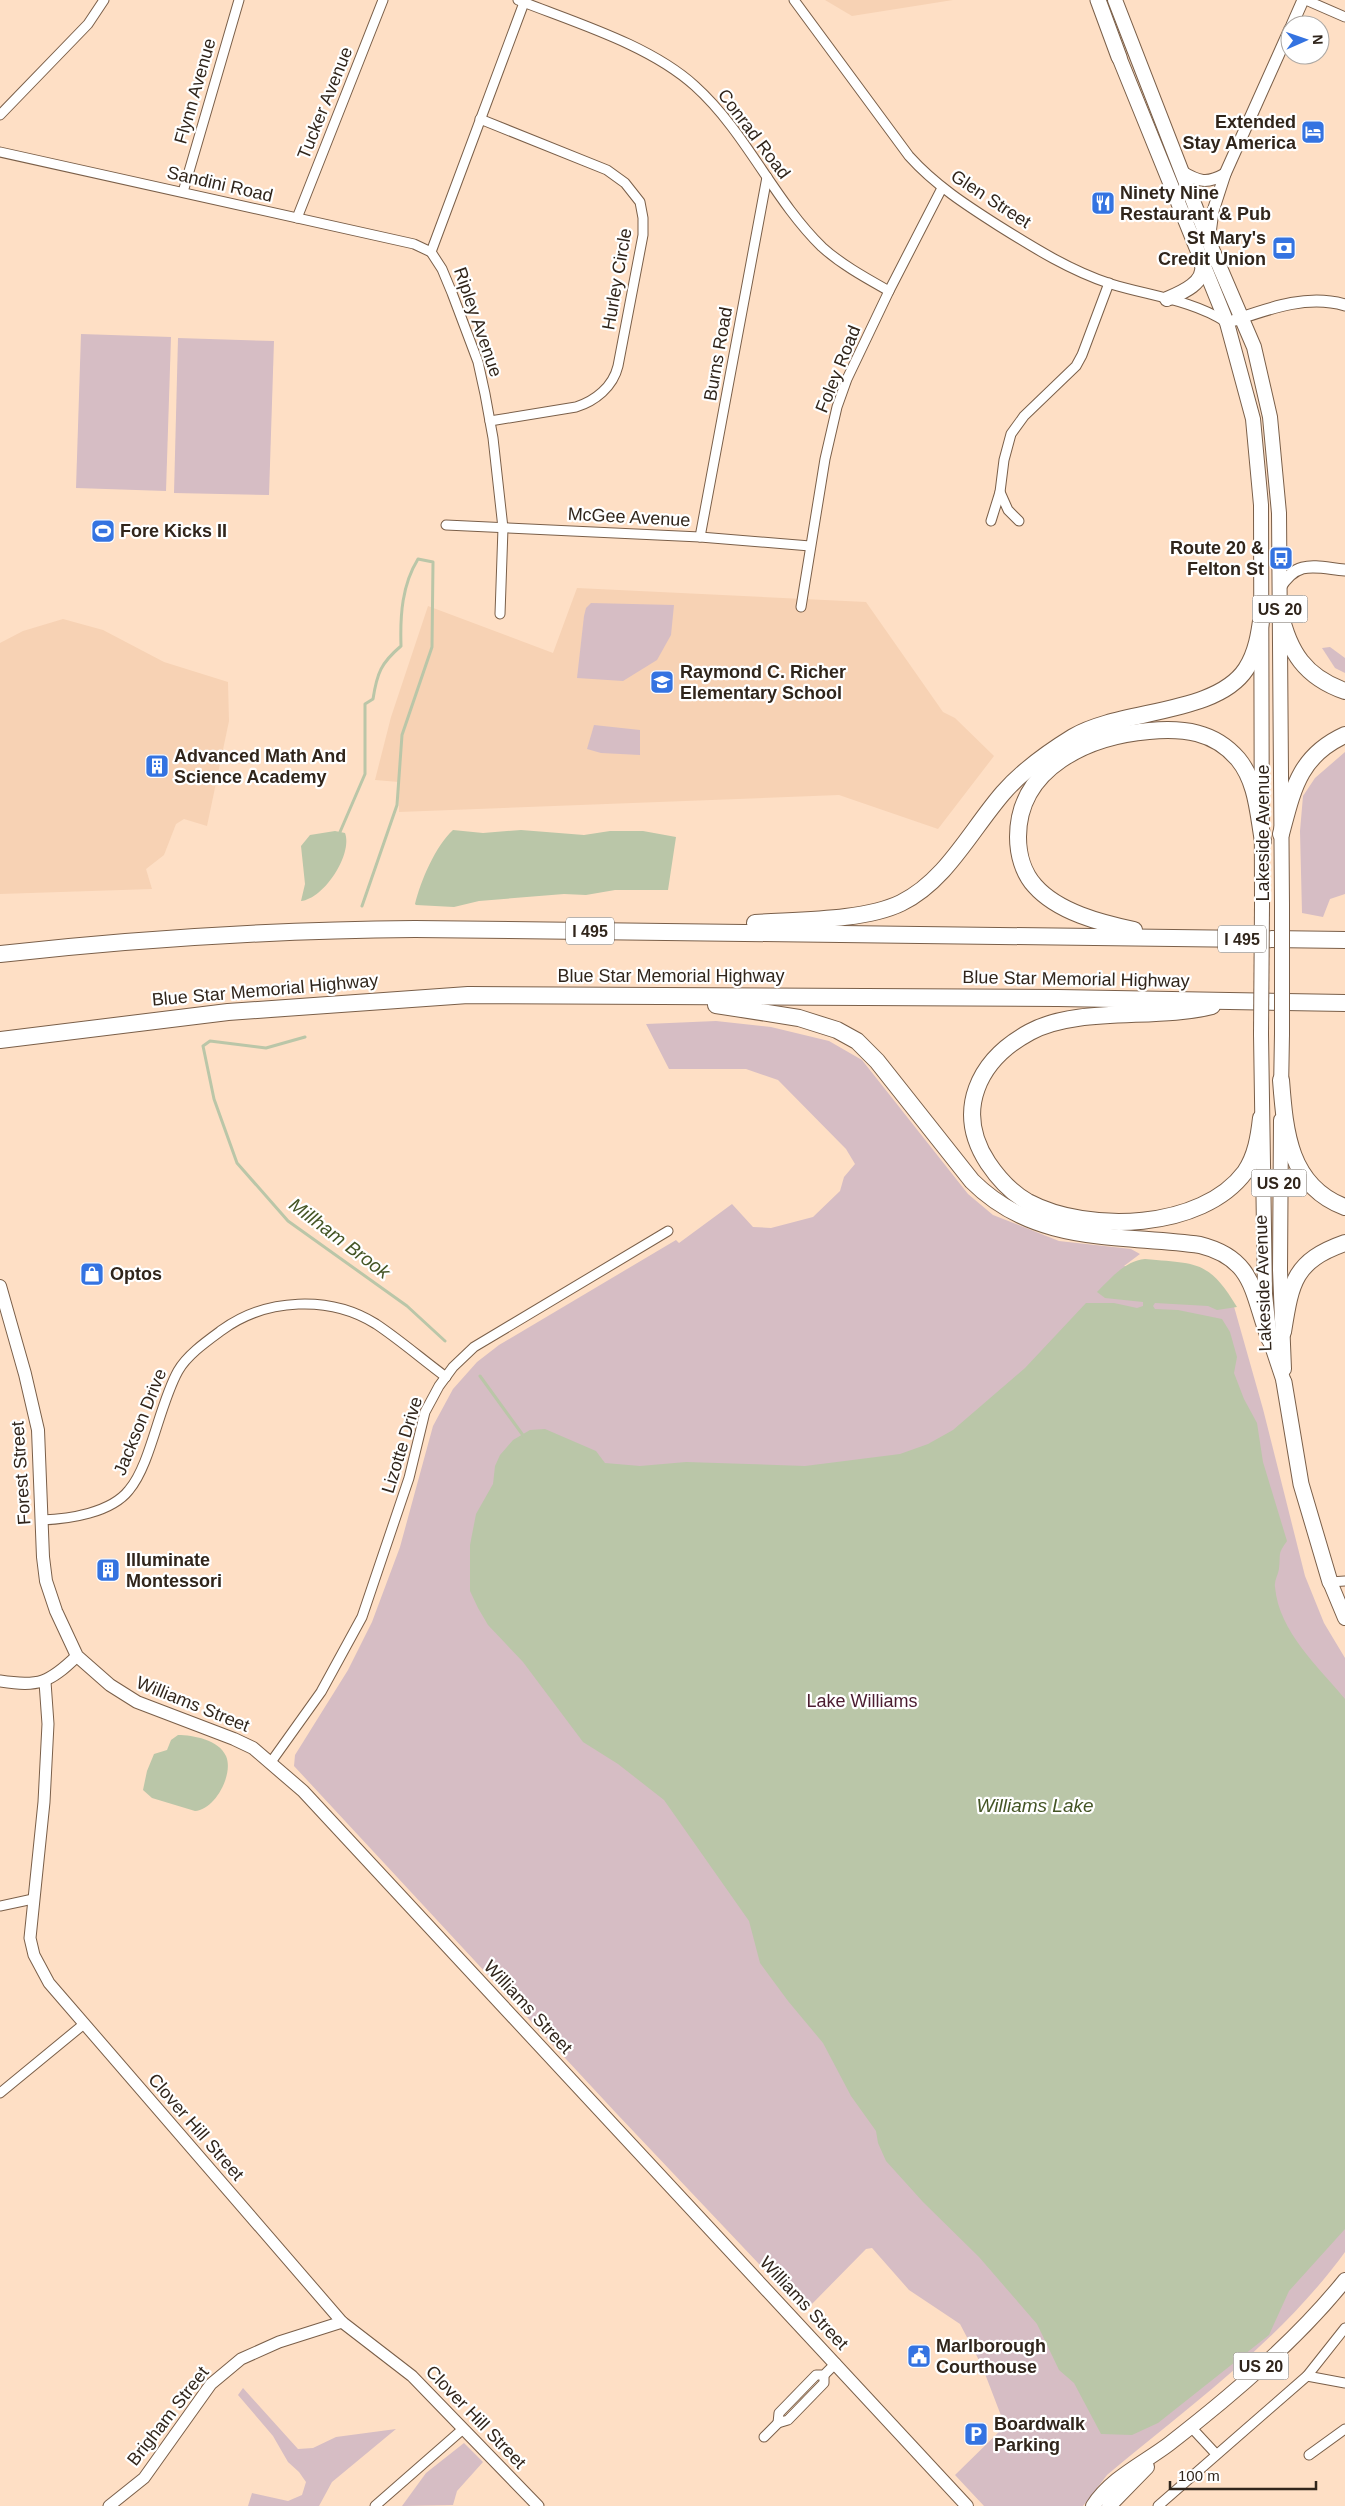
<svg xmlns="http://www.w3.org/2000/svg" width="1345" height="2506" viewBox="0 0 1345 2506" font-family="Arial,sans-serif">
  <rect width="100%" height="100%" fill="#fedfc5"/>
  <g fill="#f7d2b4">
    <polygon points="825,0 953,0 852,16"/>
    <polygon points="577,588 866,602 943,712 955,718 994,756 938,829 839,795 399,812 399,782 375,780 391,717 428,606 553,653"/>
    <polygon points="63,619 103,630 164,662 228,682 229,721 207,826 184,819 176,824 164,855 146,869 152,889 0,894 0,643 23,631"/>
  </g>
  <g fill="#d6bdc4">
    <polygon points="81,334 171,337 166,491 76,488"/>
    <polygon points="178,338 274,341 269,495 174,493"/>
    <polygon points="591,603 674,605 671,635 657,660 623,681 577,678 584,616 586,608"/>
    <polygon points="1330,647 1345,658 1345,673 1335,668 1322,648"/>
    <polygon points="594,725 640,730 640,755 601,753 587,749"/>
    <polygon points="1345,752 1345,894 1330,899 1323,917 1302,913 1300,831 1303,796 1315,778"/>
    <path d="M716,1021L771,1027L829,1041L862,1060L968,1194L993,1215L1059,1241L1131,1249L1140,1254L1124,1266L1189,1272L1233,1303L1263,1409L1305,1576L1324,1623L1345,1658V2252C1281,2340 1190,2406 1107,2475L1083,2506H984L955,2475L1005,2426L982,2366L960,2324L909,2290L872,2248L866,2249L808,2308L800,2300L796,2303L617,2114L294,1766L295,1755L348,1670L372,1622L400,1547L433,1426L453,1389L477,1362L499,1345L676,1240L679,1243L732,1204L753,1227L771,1228L813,1217L840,1191L844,1177L855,1164L846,1149L778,1080L746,1069H669L646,1024Z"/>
    <polygon points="243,2388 298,2449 313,2448 336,2437 396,2429 332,2482 319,2506 248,2506 252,2493 288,2501 302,2495 306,2482 299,2472 288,2462 273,2436 238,2395"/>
    <polygon points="464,2443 483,2462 457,2491 453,2505 402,2506 426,2473"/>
  </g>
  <g fill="#bac6a8">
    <path d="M453,830L483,833L521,830L584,835L610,831H643L676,837L668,890H615L586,895L564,894L479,901L454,907L416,905L415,904C421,880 435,847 453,830Z"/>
    <path d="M335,831L345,833C353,854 324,899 301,901L305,884L301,846L310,835Z"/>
    <path d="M1145,1259C1196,1264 1208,1259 1237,1307L1217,1310L1208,1306L1155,1303L1153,1306L1155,1309L1178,1310L1222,1319L1230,1332L1237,1357L1234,1373L1244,1399L1257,1423L1263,1462L1287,1541C1277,1555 1281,1553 1279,1569C1278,1575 1274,1581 1275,1587C1279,1632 1318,1666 1345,1699V2229L1289,2291L1269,2335L1158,2423L1132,2435L1101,2434L1074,2383L1059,2370L1037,2324L979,2257L923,2202L886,2161L878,2143L876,2131L851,2096L823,2043L788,2001L760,1963L749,1921L664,1800L618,1764L583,1742L523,1662L488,1625L478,1608L470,1591V1545L476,1514L493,1484L495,1466L500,1455L513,1440L530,1430L545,1429L596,1451L605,1463L640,1466L686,1462L805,1466L900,1454L928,1444L953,1430L1025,1368L1086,1303H1114L1137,1308L1143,1306V1302L1105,1298L1097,1292C1111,1278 1125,1261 1145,1259Z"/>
    <path d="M178,1735C193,1735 219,1740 226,1756C234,1774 215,1810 195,1811L152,1798L143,1790L147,1771L154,1754L167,1750L171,1740Z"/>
  </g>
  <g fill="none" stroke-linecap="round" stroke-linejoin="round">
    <g stroke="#bac6a8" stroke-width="3">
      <path d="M340,832L365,774V704L373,699C377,673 381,663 401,646C400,615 402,585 418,559L433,562L432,647L402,735L397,805L362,906"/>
      <polyline points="305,1037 266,1048 210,1041 203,1046 214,1099 237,1163 288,1221 407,1306 445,1341"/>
      <polyline points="480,1376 525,1438"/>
    </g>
    <g stroke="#7a5f49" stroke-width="11">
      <g id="minor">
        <path d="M518,0C576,23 650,45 695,86C746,132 773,199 822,247C842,265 866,278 889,291"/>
        <path d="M794,0L909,156C935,185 966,205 999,226C1034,248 1071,271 1111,284C1150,296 1192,300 1226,322"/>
        <polyline points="1306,0 1345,17"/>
        <polyline points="0,115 88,24 104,0"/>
        <path d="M480,119L607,170L625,183L640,202L643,218V235L618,366C613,387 595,401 576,407L490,421"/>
        <polyline points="0,152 414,244 431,252"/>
        <polyline points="183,192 239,0"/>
        <polyline points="297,218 383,0"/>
        <polyline points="1000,492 1008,510 1019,521"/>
        <polyline points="991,521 1000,492 1004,460 1011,434 1024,416 1076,366 1082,355 1109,283"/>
        <polyline points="446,525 700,537 810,546"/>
        <polyline points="700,537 767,177"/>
        <polyline points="801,607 825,459 837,407 847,379 889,291 942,188"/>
        <polyline points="500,614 503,528 493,438 485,394 478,362 452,293 442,269 431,252 525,0"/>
        <path d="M42,1520C69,1519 111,1513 129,1490C151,1464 159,1405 178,1371C187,1355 207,1341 222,1330C266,1298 330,1295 376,1324C400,1340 423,1360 446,1377"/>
        <polyline points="1330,1582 1345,1581"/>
        <polyline points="271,1762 321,1692 362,1617 409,1478 425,1412 439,1386 453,1367 474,1347 668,1231"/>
        <polyline points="0,1906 33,1899"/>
        <polyline points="0,2093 84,2024"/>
        <polyline points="1307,2376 1345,2383"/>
        <polyline points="778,2423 779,2413 816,2375 824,2375 836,2363"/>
        <polyline points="1190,2426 1216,2454"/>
        <polyline points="764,2437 778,2423 788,2420 824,2383 824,2375"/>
        <polyline points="1309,2455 1345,2429"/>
        <polyline points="375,2506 463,2429"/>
        <polyline points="1158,2506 1307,2376 1345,2328"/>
      </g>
    </g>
    <g stroke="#7a5f49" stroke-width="13">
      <g id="tertiary">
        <polyline points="1292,25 1303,0"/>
        <path d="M1181,171C1199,182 1207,184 1225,174"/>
        <polyline points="1209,241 1213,211 1225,174 1290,29"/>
        <path d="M1235,320C1270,308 1308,294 1345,305"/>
        <path d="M1279,589C1297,559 1314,567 1345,570"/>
        <path d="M0,1681C39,1687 49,1683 77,1656"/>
        <polyline points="45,1682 48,1724 44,1802 30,1938 34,1955 49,1983 342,2322 412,2376 538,2506"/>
        <polyline points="109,2506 144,2478 211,2384 241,2359 279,2342 342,2322"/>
      </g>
    </g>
    <g stroke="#7a5f49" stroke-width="14">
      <polyline id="secondary" points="0,1286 25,1374 38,1430 43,1557 46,1581 56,1611 77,1656 110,1685 137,1702 234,1739 253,1748 303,1791 967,2506"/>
    </g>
    <g stroke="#7a5f49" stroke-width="16">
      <g id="primary">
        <polyline points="1115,0 1209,242 1254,347 1270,417 1279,513 1282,905"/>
        <polyline points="1119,57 1227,323 1253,419 1261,505 1262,905"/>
        <path d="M1167,299C1181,293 1206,283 1202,264"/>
        <polyline points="1261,1034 1265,1294 1270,1340 1284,1382"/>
        <polyline points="1281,1091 1282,1034"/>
        <polyline points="1281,1120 1280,1270 1284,1369"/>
        <polyline points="1330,1582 1345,1618"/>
        <path d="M1093,2506C1111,2478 1144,2463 1169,2444C1230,2397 1297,2340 1345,2280"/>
        <polyline points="1109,2506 1147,2467"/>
      </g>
    </g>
    <g stroke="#7a5f49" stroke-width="17">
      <g id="trunk">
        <polyline points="1098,0 1119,57"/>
        <polyline points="1284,1382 1301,1484 1330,1582"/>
      </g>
    </g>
    <g stroke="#7a5f49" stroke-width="18">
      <g id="motorway">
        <path d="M1280,612C1289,652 1305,677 1345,691"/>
        <path d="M1281,834C1293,789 1299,756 1345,735"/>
        <path d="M755,923C796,920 864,921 901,903C946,881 971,830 1003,793C1023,770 1047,753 1073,737C1120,709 1216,715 1246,669C1258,651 1260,628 1263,607"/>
        <path d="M1134,930C1101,923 1058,912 1035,886C1023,873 1018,854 1018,837C1018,767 1089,736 1149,731C1183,728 1214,731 1238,759C1257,782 1258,814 1263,841"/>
        <path d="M0,954C137,939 277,930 415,929L1345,940"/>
        <path d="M716,1005L799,1018L837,1030L857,1041L877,1061L972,1181C1036,1245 1118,1234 1200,1245C1256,1259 1252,1295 1270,1340"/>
        <path d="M1212,1006C1158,1020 1077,1006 1030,1032C978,1060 954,1111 988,1163C998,1178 1012,1193 1028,1202C1088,1234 1202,1230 1245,1172C1256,1156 1259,1136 1261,1118"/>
        <polyline points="0,1040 228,1012 468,995 1058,998 1345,1003"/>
        <path d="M1281,1080C1285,1132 1289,1186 1345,1207"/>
        <path d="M1283,1332C1291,1282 1294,1261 1345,1243"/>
      </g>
    </g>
    <use href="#minor" stroke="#fff" stroke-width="9"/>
    <use href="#tertiary" stroke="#fff" stroke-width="11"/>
    <use href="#secondary" stroke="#fff" stroke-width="12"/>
    <use href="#primary" stroke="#fff" stroke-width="14"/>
    <use href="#trunk" stroke="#fff" stroke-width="15"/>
    <use href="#motorway" stroke="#fff" stroke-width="16"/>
    <g stroke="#7a5f49" stroke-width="16" stroke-linecap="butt">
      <g id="primary-bridge">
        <polyline points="1261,1034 1262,905"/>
        <polyline points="1282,1034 1282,905"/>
      </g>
    </g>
    <use href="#primary-bridge" stroke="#fff" stroke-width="14"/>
  </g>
  <defs>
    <g id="hotel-square" transform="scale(1.25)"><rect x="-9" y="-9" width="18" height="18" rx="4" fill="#3473e1" stroke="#fff"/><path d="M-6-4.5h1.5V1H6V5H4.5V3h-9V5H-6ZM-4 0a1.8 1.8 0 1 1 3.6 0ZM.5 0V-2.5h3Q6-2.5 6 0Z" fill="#fff"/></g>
    <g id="restaurant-square" transform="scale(1.25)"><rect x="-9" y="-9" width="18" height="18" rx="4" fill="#3473e1" stroke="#fff"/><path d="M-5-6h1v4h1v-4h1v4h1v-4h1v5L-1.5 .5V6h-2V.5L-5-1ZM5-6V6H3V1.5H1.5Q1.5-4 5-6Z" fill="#fff"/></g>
    <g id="bank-square" transform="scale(1.25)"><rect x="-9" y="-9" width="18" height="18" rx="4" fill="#3473e1" stroke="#fff"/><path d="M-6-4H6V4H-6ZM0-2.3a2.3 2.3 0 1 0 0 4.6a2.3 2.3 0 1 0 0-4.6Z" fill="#fff"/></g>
    <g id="stadium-square" transform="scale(1.25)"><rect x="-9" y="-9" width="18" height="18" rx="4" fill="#3473e1" stroke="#fff"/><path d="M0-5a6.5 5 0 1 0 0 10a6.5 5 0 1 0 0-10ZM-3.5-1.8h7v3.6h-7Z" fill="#fff"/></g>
    <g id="bus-square" transform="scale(1.25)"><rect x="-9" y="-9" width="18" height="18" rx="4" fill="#3473e1" stroke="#fff"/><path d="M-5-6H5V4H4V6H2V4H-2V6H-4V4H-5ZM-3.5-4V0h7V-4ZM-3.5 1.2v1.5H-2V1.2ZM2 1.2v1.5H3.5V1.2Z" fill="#fff"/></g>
    <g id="school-square" transform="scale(1.25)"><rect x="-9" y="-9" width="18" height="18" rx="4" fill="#3473e1" stroke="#fff"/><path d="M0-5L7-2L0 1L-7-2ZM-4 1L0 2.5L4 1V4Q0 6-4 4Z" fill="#fff"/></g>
    <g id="building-square" transform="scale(1.25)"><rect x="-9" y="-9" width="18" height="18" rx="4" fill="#3473e1" stroke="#fff"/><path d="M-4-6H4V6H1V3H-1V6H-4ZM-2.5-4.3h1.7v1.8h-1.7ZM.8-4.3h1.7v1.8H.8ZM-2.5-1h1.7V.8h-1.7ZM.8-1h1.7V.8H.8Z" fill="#fff"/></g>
    <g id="shop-square" transform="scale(1.25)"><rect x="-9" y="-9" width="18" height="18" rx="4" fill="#3473e1" stroke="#fff"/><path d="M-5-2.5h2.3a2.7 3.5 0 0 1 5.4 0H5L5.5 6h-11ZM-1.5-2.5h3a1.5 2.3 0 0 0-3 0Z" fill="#fff"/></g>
    <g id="civic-square" transform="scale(1.25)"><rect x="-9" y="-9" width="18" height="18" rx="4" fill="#3473e1" stroke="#fff"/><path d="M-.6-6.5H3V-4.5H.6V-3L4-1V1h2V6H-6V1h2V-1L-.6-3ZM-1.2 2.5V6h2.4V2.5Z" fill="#fff"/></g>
    <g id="parking-square" transform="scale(1.25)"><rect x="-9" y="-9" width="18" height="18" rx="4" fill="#3473e1" stroke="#fff"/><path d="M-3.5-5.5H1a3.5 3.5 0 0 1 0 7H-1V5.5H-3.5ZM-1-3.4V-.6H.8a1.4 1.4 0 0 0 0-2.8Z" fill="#fff"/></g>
  </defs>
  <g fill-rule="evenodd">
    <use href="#hotel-square" x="1313" y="132"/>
    <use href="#restaurant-square" x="1103" y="203"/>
    <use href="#bank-square" x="1284" y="248"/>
    <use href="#stadium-square" x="103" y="531"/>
    <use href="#bus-square" x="1281" y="558"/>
    <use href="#school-square" x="662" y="682"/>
    <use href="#building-square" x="157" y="766"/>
    <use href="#shop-square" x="92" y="1274"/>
    <use href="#building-square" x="108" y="1570"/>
    <use href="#civic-square" x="919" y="2356"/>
    <use href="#parking-square" x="976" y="2434"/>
  </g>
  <g text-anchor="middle" stroke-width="4.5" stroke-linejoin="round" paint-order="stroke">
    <g fill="#fff" stroke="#6e665f" stroke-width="1">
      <rect x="1252.5" y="595.5" width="55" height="27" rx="4"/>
      <rect x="566" y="917.5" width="48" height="27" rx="4"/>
      <rect x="1218" y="925.5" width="48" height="27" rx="4"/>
      <rect x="1251.5" y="1169.5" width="55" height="27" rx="4"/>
      <rect x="1233.5" y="2352.5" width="55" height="27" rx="4"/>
    </g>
    <g font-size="16" font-weight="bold" fill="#30251b">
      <text x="1280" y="615">US 20</text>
      <text x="590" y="937">I 495</text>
      <text x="1242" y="945">I 495</text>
      <text x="1279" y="1189">US 20</text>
      <text x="1261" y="2372">US 20</text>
    </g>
    <g font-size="18" fill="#30251b" stroke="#fff">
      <text transform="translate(195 91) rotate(-74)" y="6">Flynn Avenue</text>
      <text transform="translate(325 103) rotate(-68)" y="6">Tucker Avenue</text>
      <text transform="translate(754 134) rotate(53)" y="6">Conrad Road</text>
      <text transform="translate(220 184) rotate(13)" y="6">Sandini Road</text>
      <text transform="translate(991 199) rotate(33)" y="6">Glen Street</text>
      <text transform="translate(617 279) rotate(-80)" y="6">Hurley Circle</text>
      <text transform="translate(478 322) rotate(71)" y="6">Ripley Avenue</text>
      <text transform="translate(718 354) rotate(-80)" y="6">Burns Road</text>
      <text transform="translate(838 369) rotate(-68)" y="6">Foley Road</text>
      <text transform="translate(629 517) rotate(3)" y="6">McGee Avenue</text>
      <text transform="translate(1263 833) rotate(-90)" y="6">Lakeside Avenue</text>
      <text x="671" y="982">Blue Star Memorial Highway</text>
      <text transform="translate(1076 979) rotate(1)" y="6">Blue Star Memorial Highway</text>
      <text transform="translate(265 990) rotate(-5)" y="6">Blue Star Memorial Highway</text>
      <text transform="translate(1263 1283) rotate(-92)" y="6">Lakeside Avenue</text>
      <text transform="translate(140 1422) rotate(-68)" y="6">Jackson Drive</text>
      <text transform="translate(402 1445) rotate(-73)" y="6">Lizotte Drive</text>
      <text transform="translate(21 1473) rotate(-94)" y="6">Forest Street</text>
      <text transform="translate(193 1704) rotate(22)" y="6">Williams Street</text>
      <text transform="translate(528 2007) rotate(47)" y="6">Williams Street</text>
      <text transform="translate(196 2127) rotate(49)" y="6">Clover Hill Street</text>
      <text transform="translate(804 2303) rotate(47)" y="6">Williams Street</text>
      <text transform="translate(168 2416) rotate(-52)" y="6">Brigham Street</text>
      <text transform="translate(476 2417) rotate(46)" y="6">Clover Hill Street</text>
    </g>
    <g font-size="18" font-weight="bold" fill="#30251b" stroke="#fff" text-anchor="start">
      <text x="1296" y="128" text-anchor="end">Extended<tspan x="1296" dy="21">Stay America</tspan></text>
      <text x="1120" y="199">Ninety Nine<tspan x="1120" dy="21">Restaurant &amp; Pub</tspan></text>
      <text x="1266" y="244" text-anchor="end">St Mary's<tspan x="1266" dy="21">Credit Union</tspan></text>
      <text x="120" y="537">Fore Kicks II</text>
      <text x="1264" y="554" text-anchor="end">Route 20 &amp;<tspan x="1264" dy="21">Felton St</tspan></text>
      <text x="680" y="678">Raymond C. Richer<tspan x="680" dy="21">Elementary School</tspan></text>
      <text x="174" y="762">Advanced Math And<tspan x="174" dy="21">Science Academy</tspan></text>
      <text x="110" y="1280">Optos</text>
      <text x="126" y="1566">Illuminate<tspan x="126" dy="21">Montessori</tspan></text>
      <text x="936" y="2352">Marlborough<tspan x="936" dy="21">Courthouse</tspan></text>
      <text x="994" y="2430">Boardwalk<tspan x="994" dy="21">Parking</tspan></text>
    </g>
    <g font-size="18" fill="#4b1d30" stroke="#fff">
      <text x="862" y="1707">Lake Williams</text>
    </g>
    <g font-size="19" font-style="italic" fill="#445525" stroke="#fff">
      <text transform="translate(340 1238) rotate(37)" y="7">Millham Brook</text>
      <text x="1035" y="1812">Williams Lake</text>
    </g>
  </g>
  <g transform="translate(1305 40) rotate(88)"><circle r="24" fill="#ffffff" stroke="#aca8a4"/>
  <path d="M0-4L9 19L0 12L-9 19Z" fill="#3473e1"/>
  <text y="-8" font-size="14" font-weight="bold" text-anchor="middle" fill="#30251b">N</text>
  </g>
  <path d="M1170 2481v8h146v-8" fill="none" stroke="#30251b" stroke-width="2.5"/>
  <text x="1178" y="2481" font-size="15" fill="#30251b" stroke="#ffffff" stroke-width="4" paint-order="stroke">100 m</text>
</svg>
